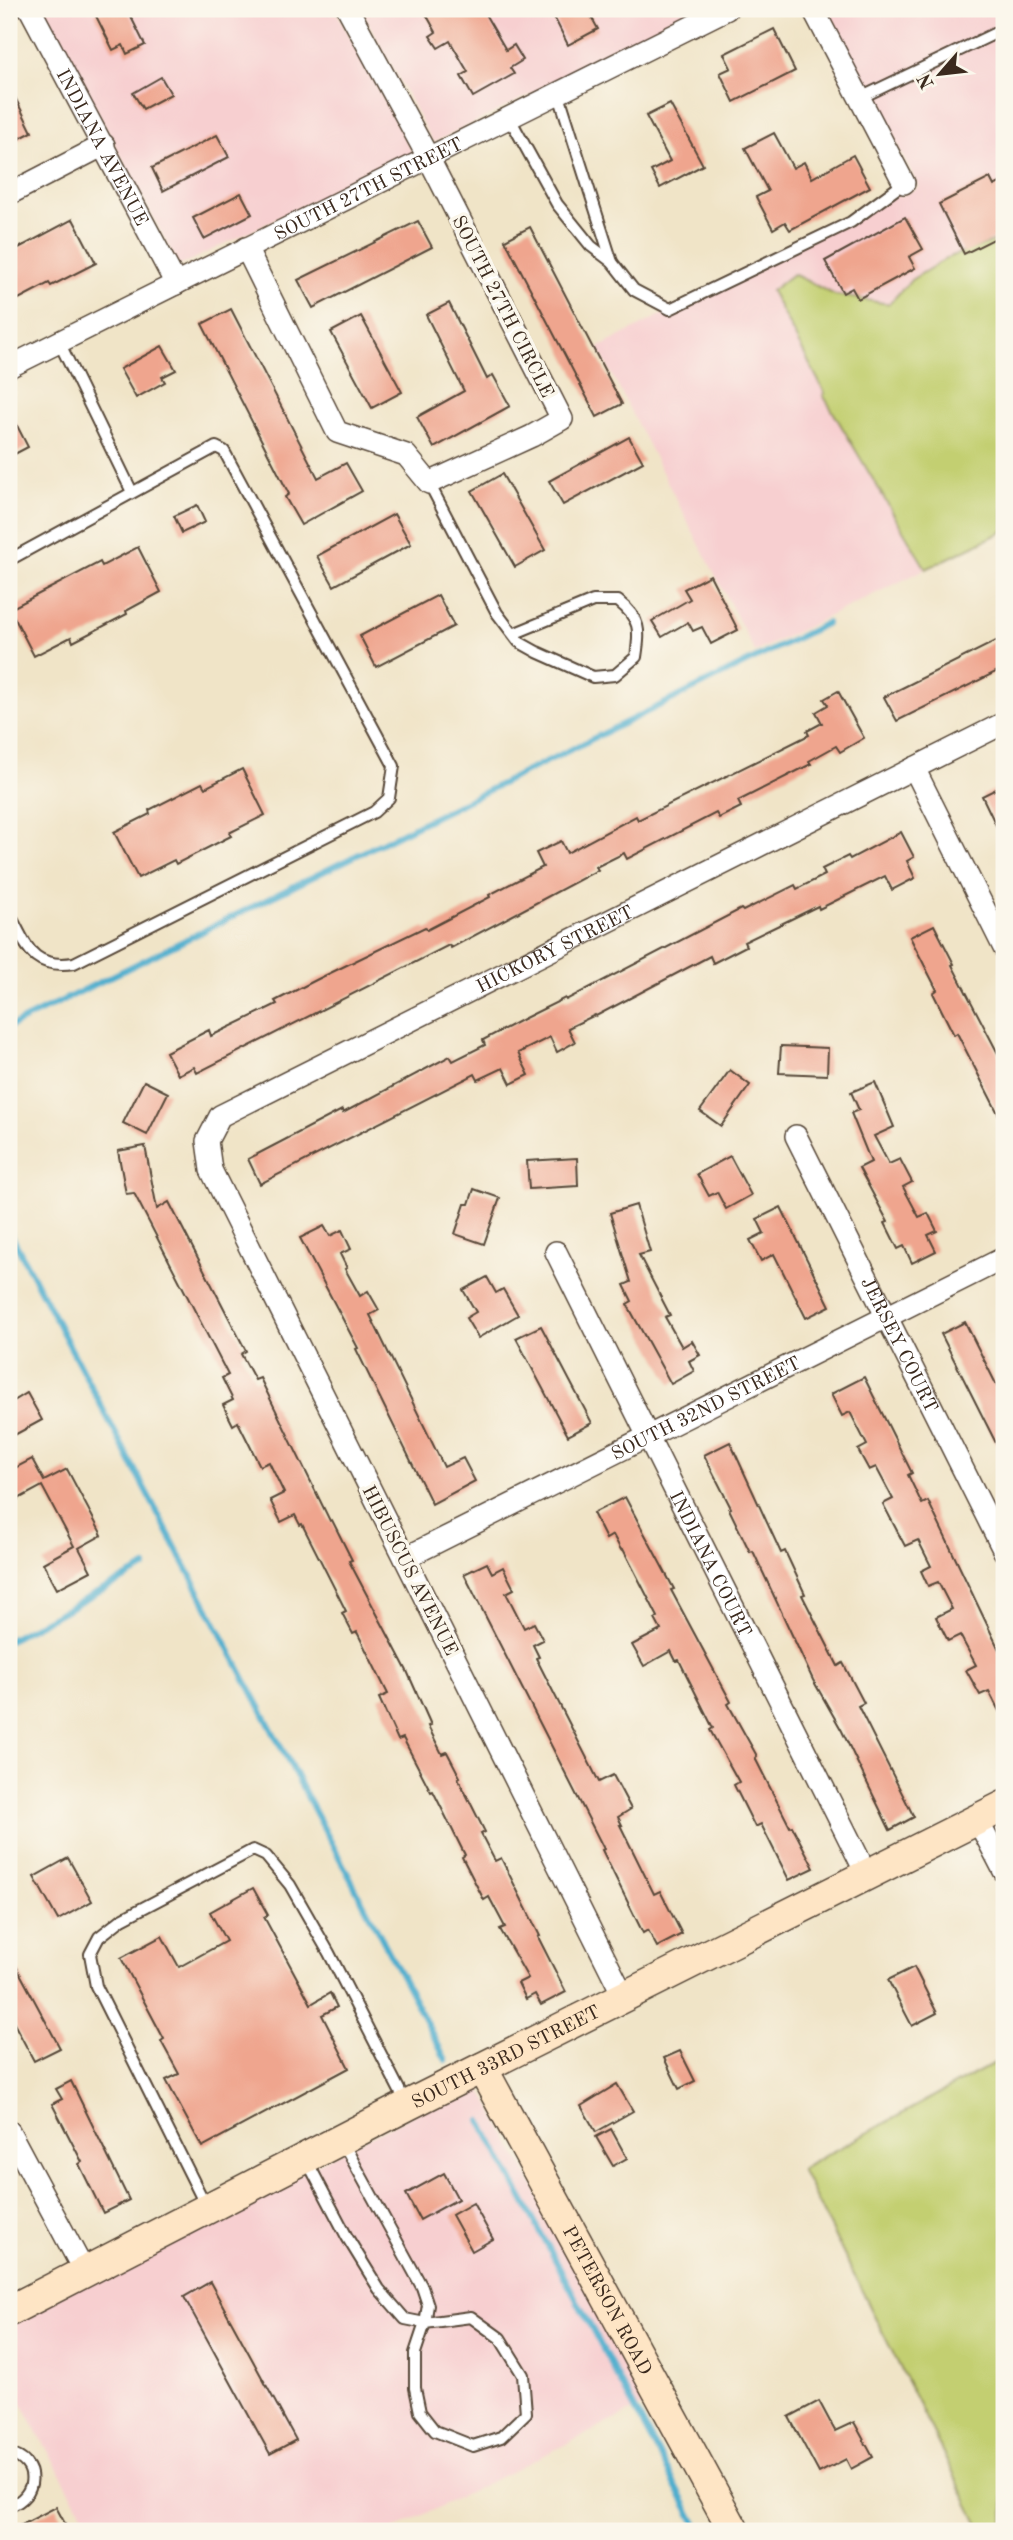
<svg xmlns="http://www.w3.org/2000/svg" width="1013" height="2540" viewBox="0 0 1013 2540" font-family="'Old Standard TT',serif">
  <rect width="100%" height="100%" fill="#fbf7ec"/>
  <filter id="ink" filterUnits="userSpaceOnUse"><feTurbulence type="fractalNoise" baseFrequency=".0143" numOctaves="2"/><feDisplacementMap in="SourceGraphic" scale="14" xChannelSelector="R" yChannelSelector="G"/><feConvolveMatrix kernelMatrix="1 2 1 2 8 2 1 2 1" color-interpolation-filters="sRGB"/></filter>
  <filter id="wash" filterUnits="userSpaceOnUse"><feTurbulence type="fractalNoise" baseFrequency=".00686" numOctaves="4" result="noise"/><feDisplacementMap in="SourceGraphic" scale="28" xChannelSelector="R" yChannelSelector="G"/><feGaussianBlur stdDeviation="1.57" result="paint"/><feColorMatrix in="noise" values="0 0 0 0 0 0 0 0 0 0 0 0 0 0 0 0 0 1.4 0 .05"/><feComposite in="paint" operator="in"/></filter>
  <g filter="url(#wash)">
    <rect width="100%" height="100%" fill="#f0e4c7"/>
    <g fill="#f7cfd0">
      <polygon points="43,9 335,9 413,153 179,266"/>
      <polygon points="361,9 704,9 433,143"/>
      <polygon points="825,9 1004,9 1004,238 911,280 889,304 835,295 793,274 824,395 926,569 755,652 598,348 896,192 899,197 919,187"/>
      <polygon points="477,2082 651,2402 391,2531 92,2531 9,2380 9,2322"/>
    </g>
    <g fill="#c3cf71" stroke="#7f7c48" stroke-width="2">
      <polygon points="1004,238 1004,531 926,569 823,395 825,393 771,291 793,274 835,295 889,304 911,280 949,257"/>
      <polygon points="1004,2058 1004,2531 982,2531 801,2169"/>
    </g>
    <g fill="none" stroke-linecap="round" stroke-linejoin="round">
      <g stroke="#4eadcd" stroke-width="6">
        <polyline points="9,1027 827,623"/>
        <polyline points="9,1231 446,2060"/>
        <polyline points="9,1640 146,1567"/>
        <polyline points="481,2121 700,2531"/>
      </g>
    </g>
    <g id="blocks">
      <g fill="#efa58e">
        <polygon points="106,9 127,9 145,45 127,54 123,45 113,50 95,14"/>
        <polygon points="434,9 482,9 506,50 514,45 523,60 510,68 514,74 473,97 461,76 468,72 450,41 438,48 430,36 436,32 426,14"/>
        <polygon points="564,9 587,9 598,29 568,45 553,15"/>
        <polygon points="774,29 795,71 734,102 720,73 731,68 724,54"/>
        <polygon points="161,77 171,94 143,109 133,93"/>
        <polygon points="9,85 32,132 9,144"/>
        <polygon points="670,104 703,165 660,188 651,171 670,161 646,116"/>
        <polygon points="774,133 793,168 804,162 812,178 853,155 870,187 790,230 785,222 773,229 756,197 768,191 745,148"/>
        <polygon points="217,135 229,157 163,191 152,168"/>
        <polygon points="990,178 994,186 1004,181 1004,234 964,254 939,204"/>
        <polygon points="241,193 252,214 204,239 193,218"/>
        <polygon points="905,217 923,249 909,257 915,268 858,299 852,288 843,293 825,261"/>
        <polygon points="73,219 96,263 51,286 49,283 9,304 9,253"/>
        <polygon points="418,221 432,247 313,308 298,280"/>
        <polygon points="530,227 622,404 597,417 505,240"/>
        <polygon points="449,303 487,379 493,375 510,406 434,448 417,417 464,391 426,315"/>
        <polygon points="231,309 318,478 346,463 362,491 301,525 285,497 289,494 202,324"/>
        <polygon points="361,316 402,392 372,408 331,332"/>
        <polygon points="162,346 176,370 162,377 165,382 136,398 120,369"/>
        <polygon points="9,410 28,447 9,457"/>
        <polygon points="629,437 643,462 563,505 549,481"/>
        <polygon points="502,474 545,550 515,567 472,491"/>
        <polygon points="197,505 205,522 182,533 174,516"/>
        <polygon points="394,514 411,544 334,586 317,556"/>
        <polygon points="138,547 161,592 126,611 127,614 73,642 71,637 34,656 10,609 100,562 102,566"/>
        <polygon points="710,575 738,630 711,644 702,627 693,631 688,622 662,637 652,621 690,599 684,589"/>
        <polygon points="438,595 454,626 376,667 360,636"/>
        <polygon points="1004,637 1004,668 897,721 884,697"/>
        <polygon points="838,691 864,738 840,752 836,746 809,761 811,764 738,801 741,807 719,818 716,813 627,859 624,853 596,867 598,870 451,948 449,945 197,1073 194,1067 178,1075 166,1052 209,1030 211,1036 277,1004 275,1001 318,979 425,927 427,930 490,897 489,895 543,867 536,853 561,841 567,853 636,816 638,820 809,735 807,731 822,723 816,712 828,705 824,699"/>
        <polygon points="242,769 265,815 229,833 231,836 176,864 174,860 138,878 114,832 150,814 149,810 202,783 205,788"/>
        <polygon points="1004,785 1004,842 982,796"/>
        <polygon points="901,832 914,857 907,861 915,878 892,890 885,876 819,909 818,906 777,926 744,942 746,946 713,963 710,956 596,1016 595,1015 568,1028 575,1042 557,1052 550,1037 518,1053 529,1075 511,1084 503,1068 478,1080 475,1074 260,1184 248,1159 342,1110 343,1113 450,1056 453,1061 485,1045 483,1040 523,1019 565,998 566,1000 741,909 743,911 795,885 797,889 825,875 822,869 848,856 850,859"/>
        <polygon points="934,925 954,964 952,965 1004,1065 1004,1125 957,1033 954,1035 933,993 937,990 910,937"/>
        <polygon points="781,1046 828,1048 827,1075 779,1073"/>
        <polygon points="730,1070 750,1085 721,1126 700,1111"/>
        <polygon points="144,1081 168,1093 147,1135 123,1123"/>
        <polygon points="875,1082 894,1127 874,1136 889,1164 900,1159 912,1182 903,1187 919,1217 928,1213 937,1231 928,1235 936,1251 912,1263 904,1246 898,1249 885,1223 888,1222 859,1168 871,1162 851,1113 859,1110 851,1092"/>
        <polygon points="145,1146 157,1209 169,1202 246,1351 241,1354 255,1380 260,1378 330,1521 332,1520 352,1560 349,1561 407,1671 431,1725 428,1726 442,1754 447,1752 460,1777 458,1778 485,1832 481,1834 495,1861 501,1858 540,1936 538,1937 566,1992 541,2005 535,1994 526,1999 518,1983 528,1978 500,1929 505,1927 489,1897 484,1900 462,1857 465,1855 433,1791 431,1792 403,1738 398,1740 379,1698 388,1694 357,1632 353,1634 342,1613 346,1611 302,1524 300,1525 295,1515 281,1522 270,1500 284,1493 269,1462 260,1466 238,1422 233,1425 223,1405 233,1400 222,1378 228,1375 134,1193 126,1194 118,1151"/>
        <polygon points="730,1156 751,1195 726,1209 717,1192 709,1196 697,1174"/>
        <polygon points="577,1158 578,1186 529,1189 527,1161"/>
        <polygon points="474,1189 500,1198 484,1244 455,1234 465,1204 469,1204"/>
        <polygon points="636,1205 650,1252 639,1255 670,1315 665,1317 682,1347 692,1341 700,1355 689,1361 694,1371 671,1384 627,1304 632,1301 624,1285 631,1282 610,1213"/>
        <polygon points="781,1207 830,1306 806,1318 774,1254 761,1261 750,1240 764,1233 757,1219"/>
        <polygon points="324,1226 330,1236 342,1230 351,1249 340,1254 347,1268 345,1269 360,1296 368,1291 379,1310 370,1315 444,1467 463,1458 475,1481 432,1504 356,1349 358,1348 300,1238"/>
        <polygon points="487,1277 496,1293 503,1289 518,1315 478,1338 466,1318 476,1312 463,1290"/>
        <polygon points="965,1322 1004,1400 1004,1459 941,1334"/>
        <polygon points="541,1326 592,1423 568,1436 516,1338"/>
        <polygon points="864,1377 912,1473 908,1475 922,1504 928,1501 1004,1660 1004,1721 989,1691 980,1695 966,1670 976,1665 960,1635 948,1641 936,1617 952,1609 938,1582 928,1586 921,1571 931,1566 918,1540 905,1546 883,1504 893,1499 876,1467 869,1470 858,1450 867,1445 850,1412 842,1416 831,1394"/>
        <polygon points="27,1393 42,1420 9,1438 9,1404"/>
        <polygon points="730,1442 781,1553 785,1551 805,1594 802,1595 838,1666 843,1663 864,1703 858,1706 914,1817 890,1830 842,1731 813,1680 753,1551 750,1552 729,1509 731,1508 704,1455"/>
        <polygon points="32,1459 44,1481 67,1469 102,1535 79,1548 91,1571 57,1589 43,1563 74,1546 42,1486 9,1504 9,1471"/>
        <polygon points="625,1497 674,1589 671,1590 731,1702 728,1704 757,1756 755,1758 790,1827 792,1826 814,1868 789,1880 761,1824 755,1827 734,1785 739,1782 710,1730 713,1728 679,1660 676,1661 671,1651 644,1666 632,1645 661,1630 655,1619 658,1617 623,1549 621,1550 613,1535 606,1539 593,1513"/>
        <polygon points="487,1563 492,1573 503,1567 514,1589 506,1593 524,1628 534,1623 543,1640 533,1645 539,1657 536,1658 599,1782 613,1775 631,1809 618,1817 622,1825 620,1825 654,1894 660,1891 682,1934 657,1947 648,1930 643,1933 602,1850 604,1849 464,1574"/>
        <polygon points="68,1858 92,1901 58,1920 34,1877"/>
        <polygon points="253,1888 268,1915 264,1917 311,2004 330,1993 337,2007 322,2015 349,2068 202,2147 166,2080 179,2074 161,2041 164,2039 121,1958 162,1936 179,1967 226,1941 210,1912"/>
        <polygon points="9,1953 60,2048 34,2061 9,2014"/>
        <polygon points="914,1967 937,2013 912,2026 888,1980"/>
        <polygon points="680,2051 695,2081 679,2089 664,2058"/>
        <polygon points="71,2081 129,2200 103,2213 79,2164 82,2162 52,2104 62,2099 56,2089"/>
        <polygon points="617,2084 633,2111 596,2132 581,2106"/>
        <polygon points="611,2129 627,2158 613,2166 596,2137"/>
        <polygon points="444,2173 458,2199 420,2220 406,2194"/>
        <polygon points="473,2203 493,2239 472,2251 452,2215"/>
        <polygon points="210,2282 296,2440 270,2454 184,2297"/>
        <polygon points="819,2401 835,2431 854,2422 873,2457 851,2469 846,2459 819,2473 789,2417"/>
        <polygon points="56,2507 69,2531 10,2531"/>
      </g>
    </g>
  </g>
  <g filter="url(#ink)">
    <use href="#blocks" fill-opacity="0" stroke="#564637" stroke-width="2"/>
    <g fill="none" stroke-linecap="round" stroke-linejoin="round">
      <g stroke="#564637" stroke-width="14">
        <g id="lane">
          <polyline points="558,92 612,262"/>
          <polyline points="860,98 1004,29"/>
          <polyline points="509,117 557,204 591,246 612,262 634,290 670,309 851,222 904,183"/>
          <polyline points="59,342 132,492"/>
          <path d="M429,483L497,613L519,642L537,652L593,677L615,675L636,657C640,630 641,619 618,601H593L513,634"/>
          <path d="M9,560L216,447L224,451L394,766L389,798L374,812L74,963C31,969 27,946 9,913"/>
          <polyline points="307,2161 347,2237 379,2289 405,2319 425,2323 428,2305 422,2287 342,2141"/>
          <polyline points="206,2206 96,1986 90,1954 99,1937 122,1919 253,1850 266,1856 290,1885 329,1953 406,2103"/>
          <polygon points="471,2317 500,2338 523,2375 526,2413 501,2437 473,2446 435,2431 420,2412 415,2388 415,2353 425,2323"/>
          <path d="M9,2454C40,2461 38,2497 9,2506"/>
        </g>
      </g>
      <g stroke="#564637" stroke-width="24">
        <g id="street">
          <path id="s1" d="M30,9L176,284"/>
          <polyline points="813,9 904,183"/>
          <polyline points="9,194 104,145"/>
          <polyline points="246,248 337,432 406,455 429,483 532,436 562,419 428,157 348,9"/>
          <path id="s2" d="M9,367L727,9"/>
          <polyline points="914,768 1004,948"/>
          <path id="s3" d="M796,1136L1004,1551"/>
          <path id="s4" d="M556,1252L867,1875"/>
          <path id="s5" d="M405,1558L1004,1258"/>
          <polyline points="977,1819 1004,1871"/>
          <path id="s6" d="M624,1997L211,1170L207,1141L220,1116L1004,723"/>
          <polyline points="9,2131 84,2271"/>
        </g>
      </g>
      <g stroke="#564637" stroke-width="33">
        <g id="secondary">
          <path id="s7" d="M482,2068L734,2531"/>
          <path id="s8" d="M9,2311L408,2105L1004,1806"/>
        </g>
      </g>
      <use href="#lane" stroke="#fff" stroke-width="10"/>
      <use href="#street" stroke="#fff" stroke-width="21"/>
      <use href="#secondary" stroke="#fee5c5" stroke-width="30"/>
    </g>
  </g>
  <g text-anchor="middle" stroke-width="7" stroke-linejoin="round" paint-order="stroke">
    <g font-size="19" fill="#3b2a1e" stroke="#fbf7ec">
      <text dy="7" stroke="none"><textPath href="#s1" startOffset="156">INDIANA AVENUE</textPath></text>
      <text dy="7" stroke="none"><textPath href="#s2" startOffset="401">SOUTH 27TH STREET</textPath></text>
      <text transform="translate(504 306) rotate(63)" y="7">SOUTH 27TH CIRCLE</text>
      <text dy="7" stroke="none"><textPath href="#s6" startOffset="1356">HICKORY STREET</textPath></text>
      <text dy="7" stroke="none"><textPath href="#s3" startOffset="233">JERSEY COURT</textPath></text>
      <text dy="7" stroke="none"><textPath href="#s5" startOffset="336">SOUTH 32ND STREET</textPath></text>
      <text dy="7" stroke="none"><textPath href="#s4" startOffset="348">INDIANA COURT</textPath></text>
      <text transform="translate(411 1570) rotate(63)" y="7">HIBUSCUS AVENUE</text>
      <text dy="7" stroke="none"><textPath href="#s8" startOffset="558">SOUTH 33RD STREET</textPath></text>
      <text dy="7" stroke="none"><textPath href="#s7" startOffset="264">PETERSON ROAD</textPath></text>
    </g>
  </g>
  <rect width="1013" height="2540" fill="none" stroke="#fbf7ec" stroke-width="35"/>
  <g transform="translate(940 74) rotate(242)" stroke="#fbf7ec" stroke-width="5" paint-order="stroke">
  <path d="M0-5L12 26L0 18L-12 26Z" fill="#3b2a1e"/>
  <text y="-10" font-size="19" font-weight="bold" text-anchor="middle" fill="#3b2a1e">N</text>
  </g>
</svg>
